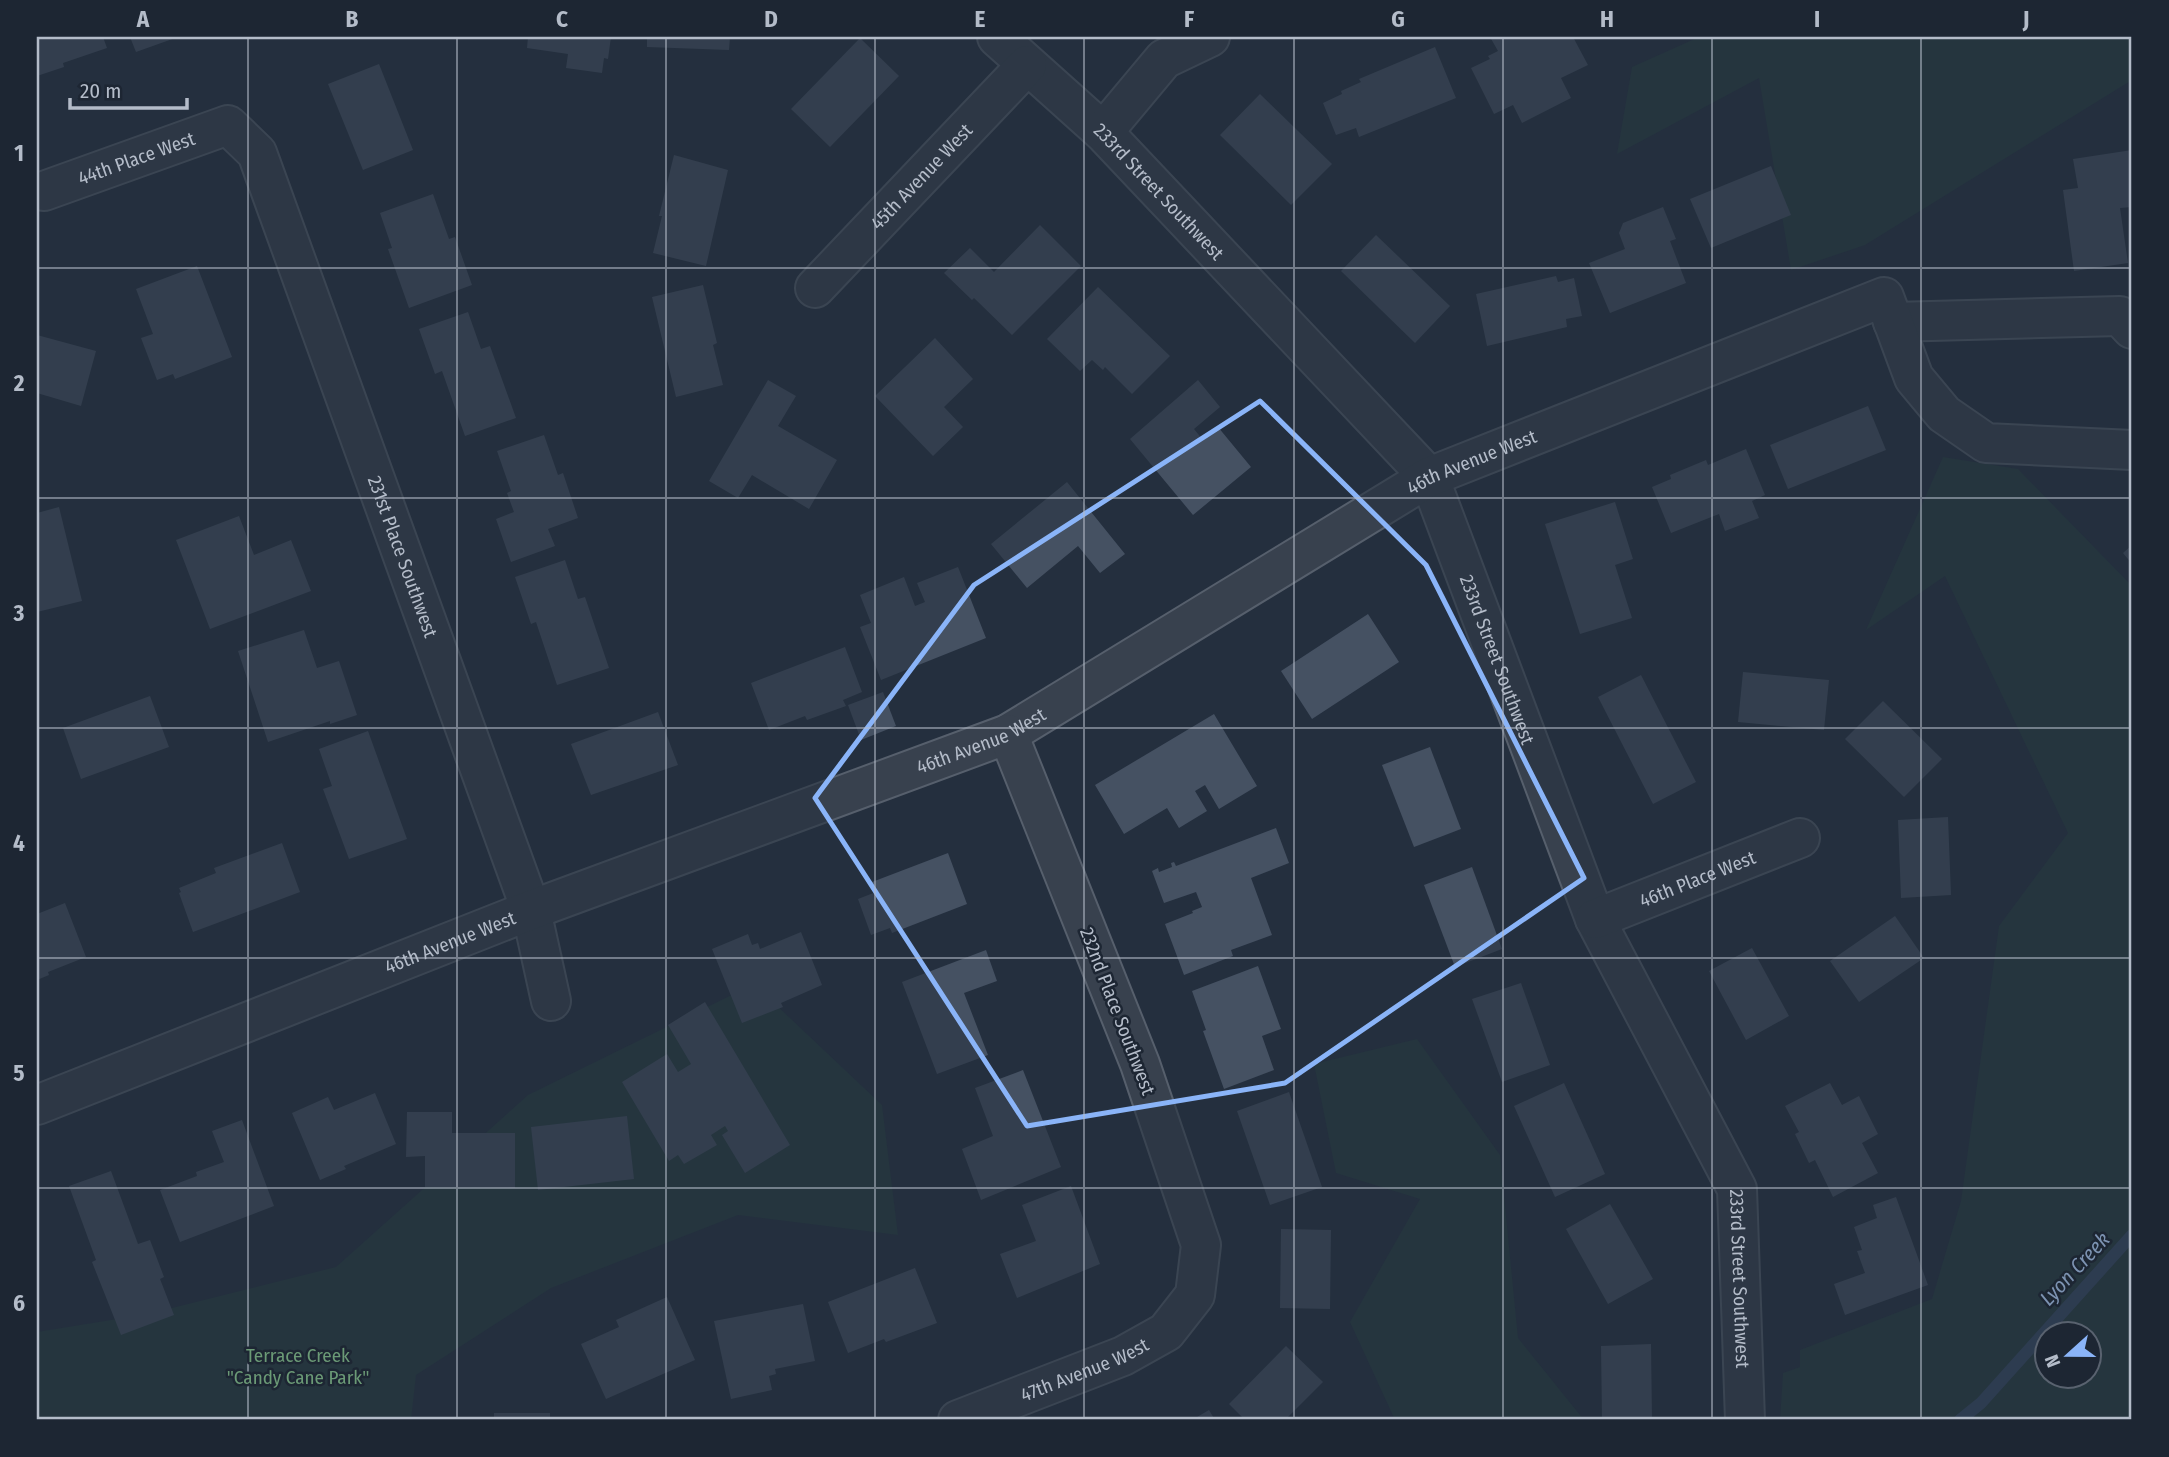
<svg xmlns="http://www.w3.org/2000/svg" width="2169" height="1457" viewBox="0 0 2169 1457" font-family="'Fira Sans Condensed',sans-serif">
  <rect width="100%" height="100%" fill="#242f3e"/>
  <g fill="#263c3f" fill-rule="evenodd">
    <polygon points="1699,37 2132,37 2132,80 1865,245 1791,270 1759,78 1617,154 1632,67"/>
    <path d="M1943,457L2018,469L2132,586V1420H1780L1783,1373L1800,1367V1350L1932,1299L1961,1201L1999,926L2068,833L1945,576L1866,630ZM2088,1334V1376H2046V1334Z"/>
    <polygon points="754,984 882,1105 898,1235 738,1215 551,1288 416,1375 411,1420 37,1420 37,1332 148,1314 336,1267 528,1095"/>
    <polygon points="1417,1039 1500,1155 1518,1338 1584,1420 1395,1420 1350,1322 1420,1199 1336,1173 1314,1064"/>
  </g>
  <g fill="none" stroke-linecap="round" stroke-linejoin="round">
    <polyline stroke="#394c67" stroke-width="12" points="1960,1420 1981,1403 2132,1235"/>
  </g>
  <g fill="#455162">
    <polygon points="37,37 103,37 107,48 63,63 64,67 37,76"/>
    <polygon points="130,37 178,37 136,52"/>
    <polygon points="528,37 611,37 608,59 604,58 602,73 566,68 568,54 527,48"/>
    <polygon points="647,37 730,37 729,50 647,47"/>
    <polygon points="1490,37 1573,37 1588,65 1561,78 1571,98 1522,123 1513,105 1494,114 1471,68 1490,59 1488,56 1498,51"/>
    <polygon points="860,38 899,76 830,147 791,109"/>
    <polygon points="1435,47 1456,98 1359,137 1356,128 1336,135 1323,103 1342,94 1341,91 1361,82 1359,79"/>
    <polygon points="379,64 413,150 363,170 328,84"/>
    <polygon points="1260,94 1332,164 1291,205 1220,135"/>
    <polygon points="2132,150 2132,207 2120,208 2128,263 2074,271 2063,190 2078,188 2073,159"/>
    <polygon points="674,155 728,170 706,266 653,253 662,216 659,216"/>
    <polygon points="1771,166 1791,215 1711,248 1690,199"/>
    <polygon points="433,194 449,239 455,237 472,285 409,308 388,249 392,248 380,213"/>
    <polygon points="1663,207 1676,239 1670,241 1686,283 1610,313 1589,263 1625,249 1619,233 1623,223"/>
    <polygon points="1040,225 1081,266 1012,335 974,298 972,300 944,273 970,248 994,272"/>
    <polygon points="1376,235 1450,306 1415,343 1341,271"/>
    <polygon points="197,266 232,357 175,379 173,374 157,380 141,338 153,334 136,289"/>
    <polygon points="1556,276 1558,282 1574,278 1582,316 1566,319 1567,327 1487,346 1476,294"/>
    <polygon points="703,285 717,343 713,345 723,385 676,397 652,297"/>
    <polygon points="1098,287 1170,356 1132,394 1105,367 1103,370 1092,360 1080,371 1047,339"/>
    <polygon points="468,312 481,349 490,346 516,418 465,436 442,371 435,374 419,329"/>
    <polygon points="37,335 96,351 81,406 37,393"/>
    <polygon points="935,338 973,379 944,407 963,427 933,456 875,396"/>
    <polygon points="768,380 796,396 778,426 837,460 809,509 752,475 738,498 709,481"/>
    <polygon points="1198,380 1220,407 1194,429 1203,440 1218,427 1251,467 1193,515 1130,439"/>
    <polygon points="1868,406 1886,450 1788,489 1770,445"/>
    <polygon points="544,435 558,475 563,473 578,518 548,529 555,546 511,562 496,519 514,512 507,493 511,491 497,451"/>
    <polygon points="1746,449 1765,495 1752,501 1759,518 1725,531 1719,514 1671,533 1652,487 1671,479 1670,475 1706,460 1708,465"/>
    <polygon points="1067,482 1125,554 1100,573 1078,546 1027,588 991,544"/>
    <polygon points="1615,502 1633,559 1615,565 1632,618 1580,634 1545,524"/>
    <polygon points="59,507 82,601 37,612 37,513"/>
    <polygon points="239,516 254,555 291,540 311,591 210,629 176,540"/>
    <polygon points="2132,545 2132,564 2123,553"/>
    <polygon points="565,560 578,599 585,597 609,668 557,685 536,622 531,624 515,577"/>
    <polygon points="958,567 986,638 881,680 860,627 871,623 860,595 904,577 915,606 925,602 917,583"/>
    <polygon points="1368,614 1399,662 1312,719 1281,671"/>
    <polygon points="304,630 317,668 339,661 357,715 330,724 330,721 268,742 238,651"/>
    <polygon points="845,647 862,692 843,700 846,706 807,720 805,716 769,730 751,683"/>
    <polygon points="1743,672 1829,680 1824,730 1738,722"/>
    <polygon points="1641,675 1696,782 1653,804 1598,697"/>
    <polygon points="883,692 896,726 861,740 848,705"/>
    <polygon points="150,696 169,747 81,779 63,728"/>
    <polygon points="1883,701 1942,759 1904,797 1845,739"/>
    <polygon points="658,712 678,765 591,795 571,744"/>
    <polygon points="1214,714 1257,786 1219,809 1205,785 1195,791 1207,811 1179,828 1167,808 1124,834 1095,785"/>
    <polygon points="368,731 407,839 349,859 323,789 332,786 319,749"/>
    <polygon points="1430,747 1461,829 1414,847 1382,765"/>
    <polygon points="1948,817 1951,895 1901,898 1898,820"/>
    <polygon points="1276,828 1289,863 1251,878 1272,935 1231,950 1233,956 1184,975 1165,924 1193,913 1192,911 1202,907 1196,892 1164,903 1152,871 1158,868 1159,872 1172,867 1171,863 1174,862 1176,866"/>
    <polygon points="282,843 300,892 193,932 179,893 181,892 179,888 216,873 214,868"/>
    <polygon points="948,853 967,904 892,933 890,928 871,935 858,899 876,892 872,882"/>
    <polygon points="1472,867 1502,949 1455,967 1424,885"/>
    <polygon points="65,903 86,957 48,972 49,975 37,980 37,914"/>
    <polygon points="1895,916 1924,958 1859,1002 1830,961"/>
    <polygon points="801,932 822,985 781,1003 783,1007 742,1023 712,949 748,934 752,945 758,943 760,949"/>
    <polygon points="1752,948 1789,1016 1746,1040 1709,971"/>
    <polygon points="986,950 997,981 964,993 988,1055 937,1074 902,982"/>
    <polygon points="1258,966 1281,1029 1262,1036 1274,1070 1224,1089 1203,1031 1206,1030 1192,991"/>
    <polygon points="1521,983 1550,1065 1502,1082 1472,999"/>
    <polygon points="705,1002 790,1145 745,1173 722,1135 728,1131 725,1126 711,1135 717,1145 684,1164 678,1155 669,1161 622,1082 667,1054 678,1072 691,1064 668,1025"/>
    <polygon points="1023,1070 1061,1167 981,1200 962,1149 993,1136 975,1088"/>
    <polygon points="1564,1083 1605,1174 1555,1197 1514,1106"/>
    <polygon points="1830,1083 1842,1105 1859,1096 1878,1134 1862,1143 1878,1173 1833,1197 1815,1160 1809,1163 1795,1134 1799,1132 1785,1106"/>
    <polygon points="1289,1092 1322,1187 1270,1205 1237,1111"/>
    <polygon points="375,1093 396,1144 344,1166 346,1169 320,1180 292,1113 328,1097 334,1110"/>
    <polygon points="407,1112 452,1112 452,1133 515,1133 515,1188 425,1187 425,1156 406,1157"/>
    <polygon points="627,1116 634,1179 538,1190 531,1127"/>
    <polygon points="242,1120 274,1206 180,1242 160,1190 197,1176 196,1172 224,1162 212,1131"/>
    <polygon points="111,1171 138,1244 150,1240 164,1277 160,1279 174,1315 121,1335 92,1262 96,1260 69,1186"/>
    <polygon points="1071,1186 1100,1264 1017,1298 1000,1254 1036,1241 1022,1205"/>
    <polygon points="1896,1197 1928,1285 1845,1315 1834,1284 1865,1273 1857,1251 1862,1250 1854,1227 1877,1218 1873,1205"/>
    <polygon points="1610,1204 1653,1279 1608,1304 1566,1229"/>
    <polygon points="1281,1229 1331,1230 1330,1309 1280,1308"/>
    <polygon points="915,1268 937,1323 886,1342 884,1339 848,1353 828,1302"/>
    <polygon points="667,1297 695,1360 606,1399 581,1344 619,1327 616,1320"/>
    <polygon points="803,1304 815,1361 775,1369 776,1374 769,1376 772,1390 731,1399 714,1321"/>
    <polygon points="1651,1344 1652,1420 1602,1420 1601,1346"/>
    <polygon points="1286,1346 1323,1382 1285,1420 1245,1420 1229,1404"/>
    <polygon points="1209,1410 1215,1420 1192,1420"/>
    <rect x="494" y="1413" width="56" height="7"/>
  </g>
  <g fill="none" stroke-linecap="round" stroke-linejoin="round">
    <g stroke="#565f6c" stroke-width="42">
      <g id="minor">
        <path id="s1" d="M997,37L1103,132L1429,477L1595,919L1737,1189L1745,1420"/>
        <polyline points="1103,132 1164,59 1210,37"/>
        <path id="s2" d="M44,191L228,125L257,153L531,910L551,1001"/>
        <path id="s3" d="M815,288L1027,65"/>
        <polyline points="1893,322 2120,316 2132,329"/>
        <path id="s4" d="M1595,919L1800,838"/>
        <path id="s5" d="M37,1105L531,910L1008,734L1429,477L1884,297L1914,378L1944,414L1986,443L2132,450"/>
        <path id="s6" d="M958,1420L1123,1356L1166,1332L1195,1295L1201,1245L1140,1064L1008,734"/>
      </g>
    </g>
    <use href="#minor" stroke="#38414e" stroke-width="38"/>
  </g>
  <path d="M0 0H2169V1457H0ZM1260,401L1426,565L1584,878L1285,1083L1027,1126L815,798L974,585Z" fill="#242f3e" fill-opacity=".55" fill-rule="evenodd"/>
  <path fill="none" stroke="#8ab4f8" stroke-width="5" stroke-linejoin="round" d="M1260,401L1426,565L1584,878L1285,1083L1027,1126L815,798L974,585Z"/>
  <path fill="none" stroke="#b4bcc9" stroke-width="2" stroke-opacity="0.55" d="M248,37V1420M457,37V1420M666,37V1420M875,37V1420M1084,37V1420M1294,37V1420M1503,37V1420M1712,37V1420M1921,37V1420M37,268H2132M37,498H2132M37,728H2132M37,958H2132M37,1188H2132"/>
  <g text-anchor="middle" stroke-width="5" stroke-linejoin="round" paint-order="stroke">
    <g font-size="19" fill="#b4bcc9" stroke="#1d2633">
      <text dy="7" stroke="none"><textPath href="#s2" startOffset="98">44th Place West</textPath></text>
      <text dy="7" stroke="none"><textPath href="#s3" startOffset="154">45th Avenue West</textPath></text>
      <text dy="7" stroke="none"><textPath href="#s1" startOffset="224">233rd Street Southwest</textPath></text>
      <text dy="7" stroke="none"><textPath href="#s5" startOffset="1578">46th Avenue West</textPath></text>
      <text dy="7" stroke="none"><textPath href="#s2" startOffset="665">231st Place Southwest</textPath></text>
      <text dy="7" stroke="none"><textPath href="#s1" startOffset="812">233rd Street Southwest</textPath></text>
      <text dy="7" stroke="none"><textPath href="#s5" startOffset="1012">46th Avenue West</textPath></text>
      <text dy="7" stroke="none"><textPath href="#s4" startOffset="110">46th Place West</textPath></text>
      <text dy="7" stroke="none"><textPath href="#s5" startOffset="444">46th Avenue West</textPath></text>
      <text transform="translate(1118 1011) rotate(69)" y="7">232nd Place Southwest</text>
      <text dy="7" stroke="none"><textPath href="#s1" startOffset="1484">233rd Street Southwest</textPath></text>
      <text dy="7" stroke="none"><textPath href="#s6" startOffset="136">47th Avenue West</textPath></text>
    </g>
    <g font-size="19" fill="#6b9a76" stroke="#1d2633">
      <text x="298" y="1362">Terrace Creek<tspan x="298" dy="22">"Candy Cane Park"</tspan></text>
    </g>
    <g font-size="21" font-style="italic" fill="#7c92b1" stroke="#1d2633">
      <text transform="translate(2075 1269) rotate(-47)" y="7">Lyon Creek</text>
    </g>
  </g>
  <rect width="2169" height="1457" fill="none" stroke="#1d2633" stroke-width="77"/>
  <g transform="translate(2068 1355) rotate(249)"><circle r="33" fill="#1d2633" stroke="#59626f" stroke-width="2"/>
  <path d="M0-5L12 26L0 18L-12 26Z" fill="#8ab4f8"/>
  <text y="-10" font-size="19" font-weight="bold" text-anchor="middle" fill="#b4bcc9">N</text>
  </g>
  <path d="M70 98v10h117v-10" fill="none" stroke="#b4bcc9" stroke-width="3.5"/>
  <text x="80" y="98" font-size="21" fill="#b4bcc9" stroke="#1d2633" stroke-width="5" paint-order="stroke">20 m</text>
  <rect x="38" y="38" width="2092" height="1380" fill="none" stroke="#b4bcc9" stroke-width="2.5"/>
  <g font-size="23" text-anchor="middle" font-weight="bold" fill="#b4bcc9">
    <text x="143" y="27">A</text>
    <text x="352" y="27">B</text>
    <text x="562" y="27">C</text>
    <text x="771" y="27">D</text>
    <text x="980" y="27">E</text>
    <text x="1189" y="27">F</text>
    <text x="1398" y="27">G</text>
    <text x="1607" y="27">H</text>
    <text x="1817" y="27">I</text>
    <text x="2026" y="27">J</text>
    <text x="19" y="161">1</text>
    <text x="19" y="391">2</text>
    <text x="19" y="621">3</text>
    <text x="19" y="851">4</text>
    <text x="19" y="1081">5</text>
    <text x="19" y="1311">6</text>
  </g>
</svg>
